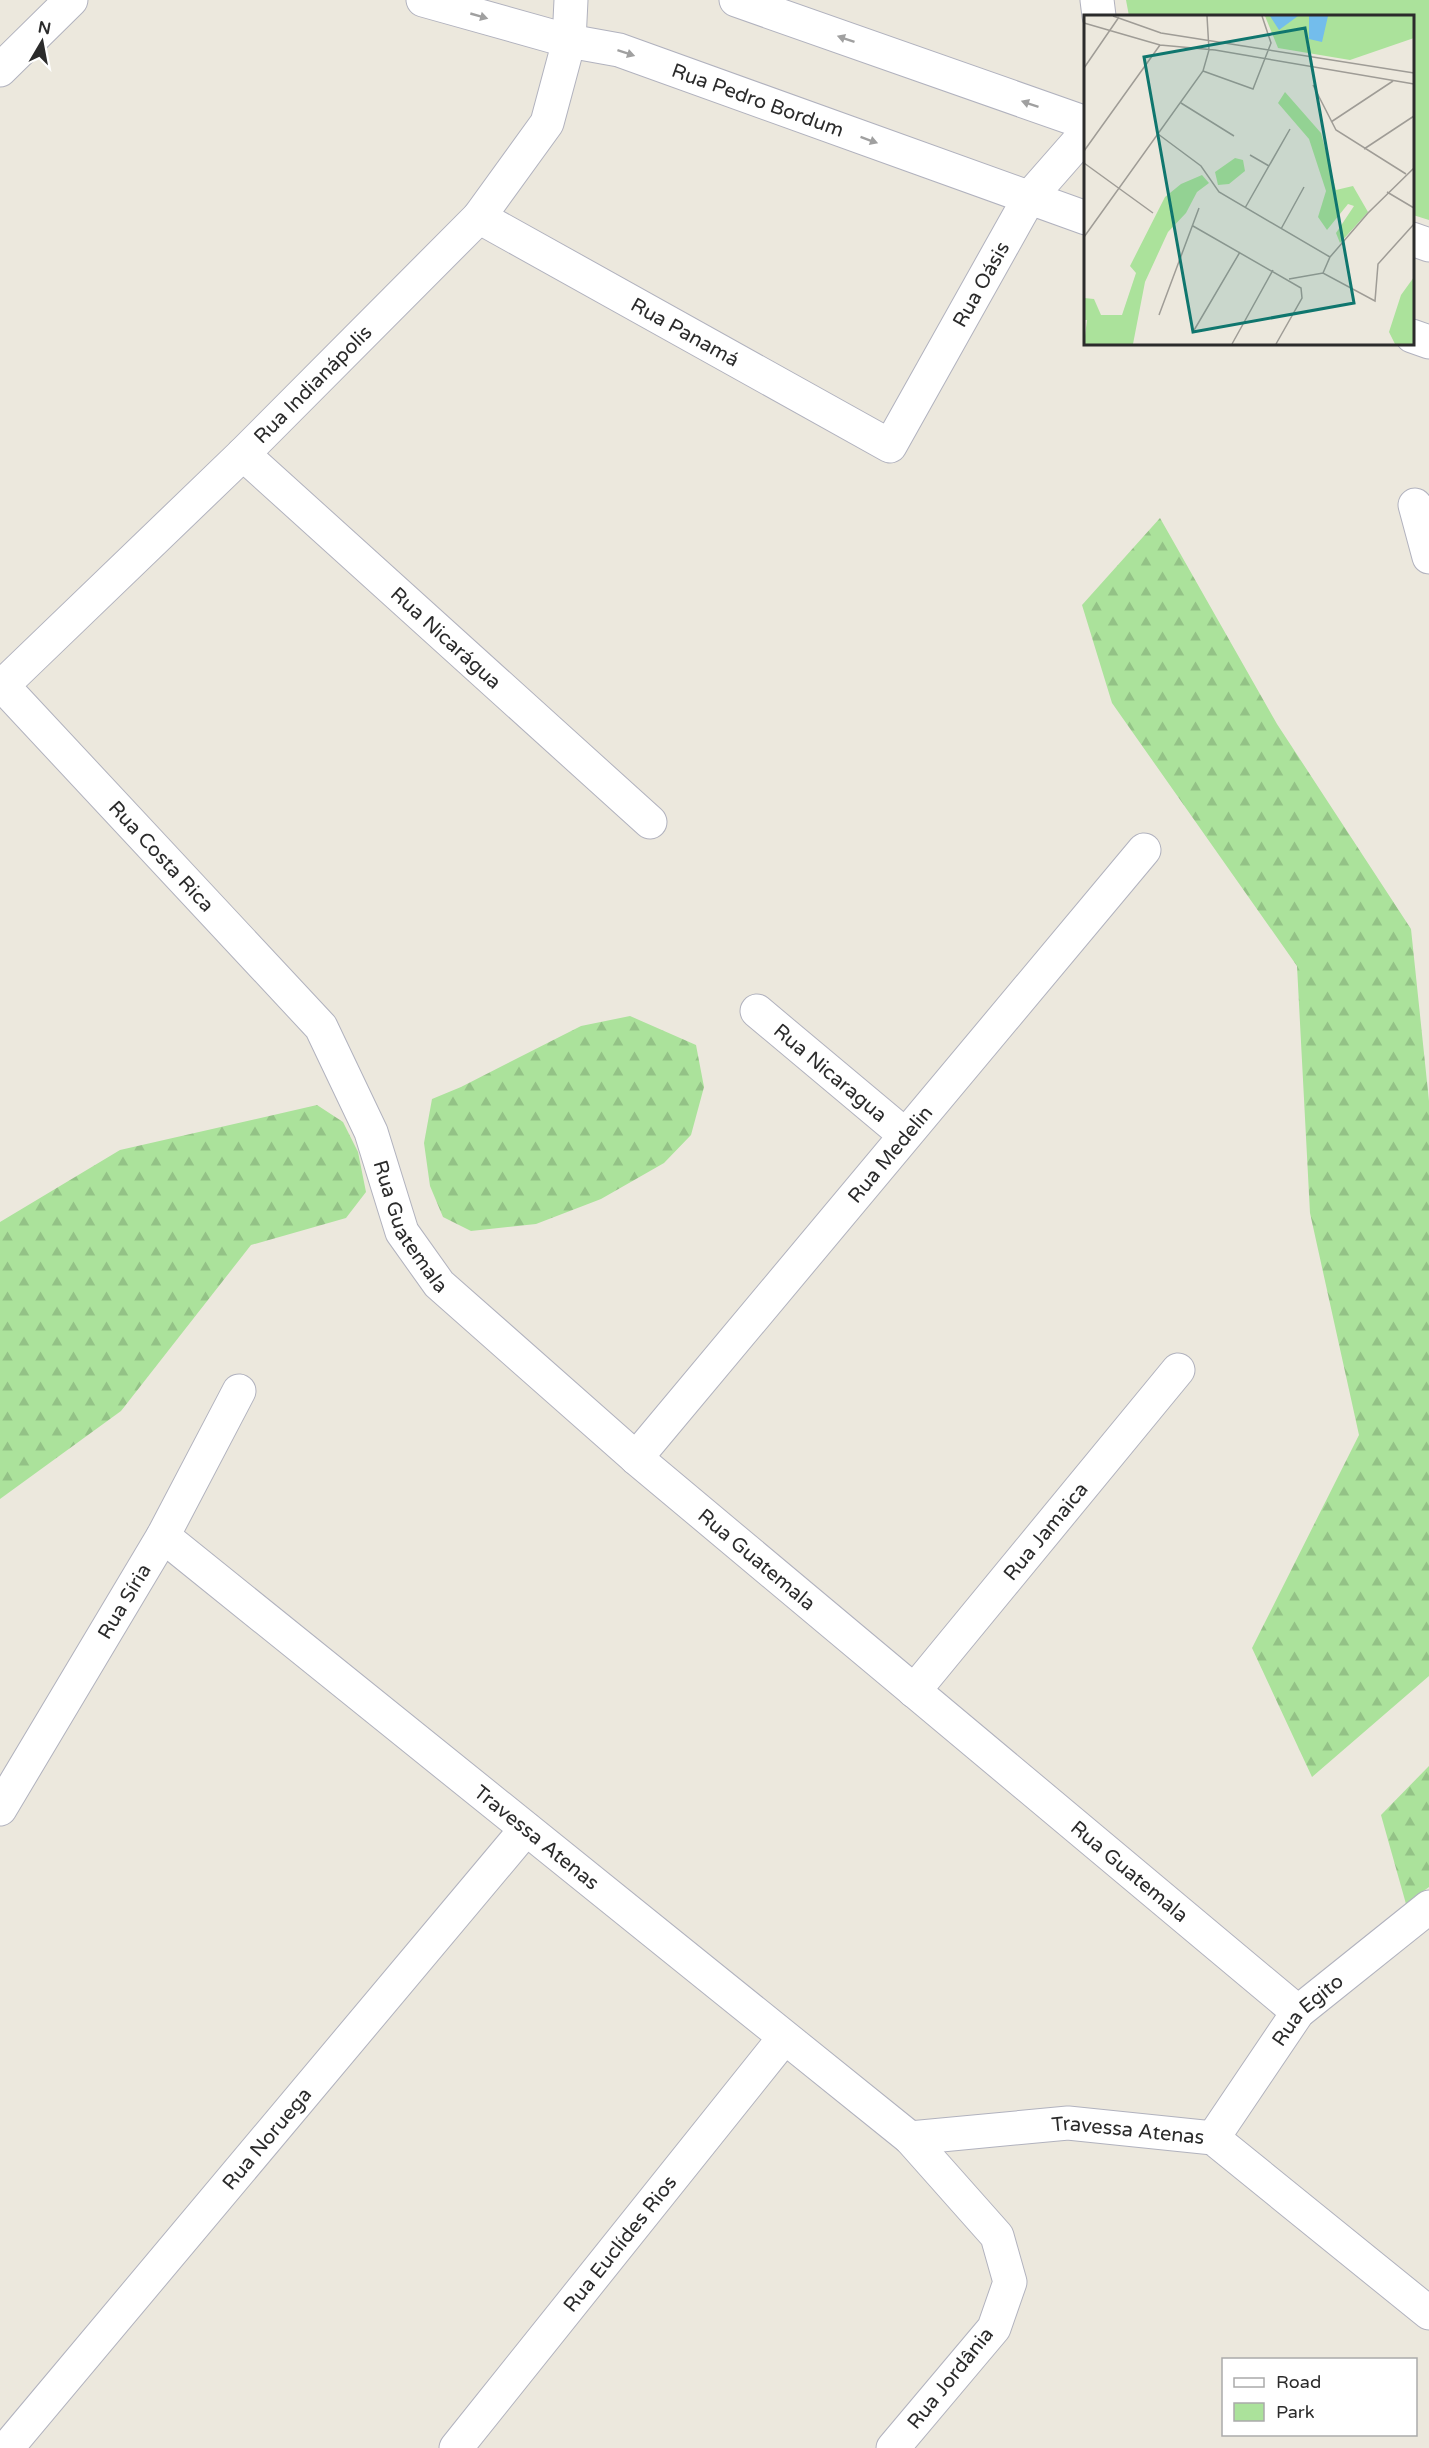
<svg xmlns="http://www.w3.org/2000/svg" width="1429" height="2448" viewBox="0 0 1429 2448" font-family="'Varela Round',sans-serif">
  <defs>
    <pattern id="forest-firs" width="22" height="20" patternUnits="userSpaceOnUse" patternTransform="scale(1.5)"><rect width="22" height="20" fill="#abe29b"/><path d="M5 1l3.5 6h-7zM16 11l3.5 6h-7z" fill="#93c286"/></pattern>
  </defs>
  <rect width="100%" height="100%" fill="#ece8dd"/>
  <polygon fill="#abe29b" points="1126,0 1429,0 1429,220 1413,215 1412,16 1129,16"/>
  <g fill="url(#forest-firs)">
    <polygon points="1160,518 1277,724 1411,929 1429,1101 1429,1676 1312,1777 1252,1648 1359,1435 1310,1213 1297,966 1112,703 1082,605"/>
    <polygon points="630,1016 696,1045 704,1087 691,1135 664,1163 601,1199 536,1224 471,1231 443,1217 430,1186 424,1143 432,1099 461,1087 581,1026"/>
    <polygon points="317,1105 343,1122 358,1152 366,1192 346,1218 251,1245 121,1411 0,1499 0,1222 120,1150"/>
    <polygon points="1429,1766 1429,1887 1406,1904 1381,1815"/>
  </g>
  <g fill="none" stroke-linecap="round" stroke-linejoin="round">
    <g stroke="#b1b2be" stroke-width="35">
      <g id="minor">
        <path id="s1" d="M423,0L569,41L619,50L1086,218"/>
        <polyline points="736,0 1086,123"/>
        <polyline points="1097,0 1099,16"/>
        <polyline points="0,70 71,0"/>
        <path id="s2" d="M479,217L890,446L1029,198L1086,133"/>
        <polyline points="1412,239 1429,245"/>
        <polyline points="1412,336 1429,342"/>
        <path id="s3" d="M243,454L650,822"/>
        <polyline points="1415,505 1429,557"/>
        <path id="s4" d="M2,685L321,1027L371,1132L402,1232L439,1284L636,1458L1298,2012"/>
        <path id="s5" d="M0,688L243,454L479,217L547,123L569,41L571,0"/>
        <path id="s6" d="M757,1011L905,1135"/>
        <path id="s7" d="M636,1458L1144,850"/>
        <path id="s8" d="M163,1536L910,2138L997,2236L1010,2282L994,2328L893,2448"/>
        <path id="s9" d="M914,1691L1178,1370"/>
        <path id="s10" d="M0,1809L163,1536L239,1391"/>
        <path id="s11" d="M910,2138L1068,2123L1213,2138L1429,2313"/>
        <path id="s12" d="M1213,2138L1298,2012L1429,1907"/>
        <path id="s13" d="M7,2448L526,1829"/>
        <path id="s14" d="M456,2448L784,2038"/>
      </g>
    </g>
    <use href="#minor" stroke="#fff" stroke-width="33"/>
  </g>
  <defs><path id="oneway-solid" d="M-6-.8H1V-3.2L6.5 0L1 3.2V.8H-6Z" transform="scale(1.5)"/></defs>
  <g fill="#a0a0a0">
    <use href="#oneway-solid" transform="translate(479 16) rotate(16)"/>
    <use href="#oneway-solid" transform="translate(846 39) rotate(-161)"/>
    <use href="#oneway-solid" transform="translate(626 53) rotate(18)"/>
    <use href="#oneway-solid" transform="translate(1030 104) rotate(-161)"/>
    <use href="#oneway-solid" transform="translate(869 140) rotate(20)"/>
  </g>
  <g text-anchor="middle" stroke-width="4.5" stroke-linejoin="round" paint-order="stroke">
    <g font-size="20" fill="#2b2b2b" stroke="#fff">
      <text dy="7" stroke="none"><textPath href="#s1" startOffset="350">Rua Pedro Bordum</textPath></text>
      <text dy="7" stroke="none"><textPath href="#s2" startOffset="656">Rua Oásis</textPath></text>
      <text dy="7" stroke="none"><textPath href="#s2" startOffset="236">Rua Panamá</textPath></text>
      <text dy="7" stroke="none"><textPath href="#s5" startOffset="436">Rua Indianápolis</textPath></text>
      <text dy="7" stroke="none"><textPath href="#s3" startOffset="274">Rua Nicarágua</textPath></text>
      <text dy="7" stroke="none"><textPath href="#s4" startOffset="234">Rua Costa Rica</textPath></text>
      <text dy="7" stroke="none"><textPath href="#s6" startOffset="96">Rua Nicaragua</textPath></text>
      <text dy="7" stroke="none"><textPath href="#s7" startOffset="396">Rua Medelin</textPath></text>
      <text dy="7" stroke="none"><textPath href="#s4" startOffset="687">Rua Guatemala</textPath></text>
      <text dy="7" stroke="none"><textPath href="#s9" startOffset="207">Rua Jamaica</textPath></text>
      <text dy="7" stroke="none"><textPath href="#s4" startOffset="1173">Rua Guatemala</textPath></text>
      <text dy="7" stroke="none"><textPath href="#s10" startOffset="242">Rua Síria</textPath></text>
      <text dy="7" stroke="none"><textPath href="#s8" startOffset="480">Travessa Atenas</textPath></text>
      <text dy="7" stroke="none"><textPath href="#s4" startOffset="1659">Rua Guatemala</textPath></text>
      <text dy="7" stroke="none"><textPath href="#s12" startOffset="160">Rua Egito</textPath></text>
      <text dy="7" stroke="none"><textPath href="#s11" startOffset="219">Travessa Atenas</textPath></text>
      <text dy="7" stroke="none"><textPath href="#s13" startOffset="404">Rua Noruega</textPath></text>
      <text dy="7" stroke="none"><textPath href="#s14" startOffset="262">Rua Euclídes Rios</textPath></text>
      <text transform="translate(950 2378) rotate(-51)" y="7">Rua Jordânia</text>
    </g>
  </g>
  <g transform="translate(1084 15)">
    <rect width="330" height="330" fill="#ece8dd"/>
    <path d="M181,1H330V23L266,45L194,33Z" fill="#abe29b"/>
    <path d="M201,77L237,118L252,175L269,171L284,197L256,228L252,218L270,191L264,189L243,215L234,202L242,176L225,124L194,88ZM151,143L159,145L161,156L145,169L134,170L131,157ZM118,160L125,168L113,177L102,198L84,217L61,267L49,329H0L3,305H0V283L10,284L17,300H38L52,258L46,251L81,182L97,169ZM330,262V329H311L305,317L317,280Z" fill="#abe29b"/>
    <path d="M186,1H214L195,15ZM225,1H244L238,27L225,24Z" fill="#73bdec"/>
    <path fill="none" stroke="#9f9c96" stroke-width="1.5" d="M29,1L77,18L330,58M0,8L76,30L131,35L330,69M0,53L35,2M119,56L169,74L187,28L178,1M229,70L252,115L322,159M97,88L150,121M247,107L309,66M74,119L117,151L135,177L246,242M280,134L330,101M0,136L76,30M166,140L185,151M0,148L69,198M303,177L330,193M161,193L206,114M109,211L217,273L218,283L192,329M197,214L220,172M0,222L119,56L125,35L123,1M239,258L246,242L284,198L330,153M205,264L239,258L291,286L294,249L330,209M75,300L115,193M109,317L156,237M148,329L189,255"/>
    <path fill="#0f766e" fill-opacity="0.15" stroke="#0f766e" stroke-width="3" d="M221,13L270,288L109,317L60,42Z"/>
    <rect width="330" height="330" fill="none" stroke="#2b2b2b" stroke-width="3"/>
  </g>
  <rect x="1222" y="2358" width="195" height="78" fill="#ffffff" stroke="#aaaaaa" stroke-width="1.5"/>
  <rect x="1234" y="2378" width="30" height="9" fill="#ffffff" stroke="#aaaaaa" stroke-width="1.5"/>
  <text x="1276" y="2388" font-size="18" fill="#2b2b2b">Road</text>
  <rect x="1234" y="2403" width="30" height="18" fill="#abe29b" stroke="#aaaaaa" stroke-width="1.5"/>
  <text x="1276" y="2418" font-size="18" fill="#2b2b2b">Park</text>
  <g transform="translate(42 42) rotate(10)" stroke="#ffffff" stroke-width="4.5" paint-order="stroke">
  <path d="M0-4.5L10 22L0 15L-10 22Z" fill="#2b2b2b"/>
  <text y="-9" font-size="16" font-weight="bold" text-anchor="middle" fill="#2b2b2b">N</text>
  </g>
</svg>
